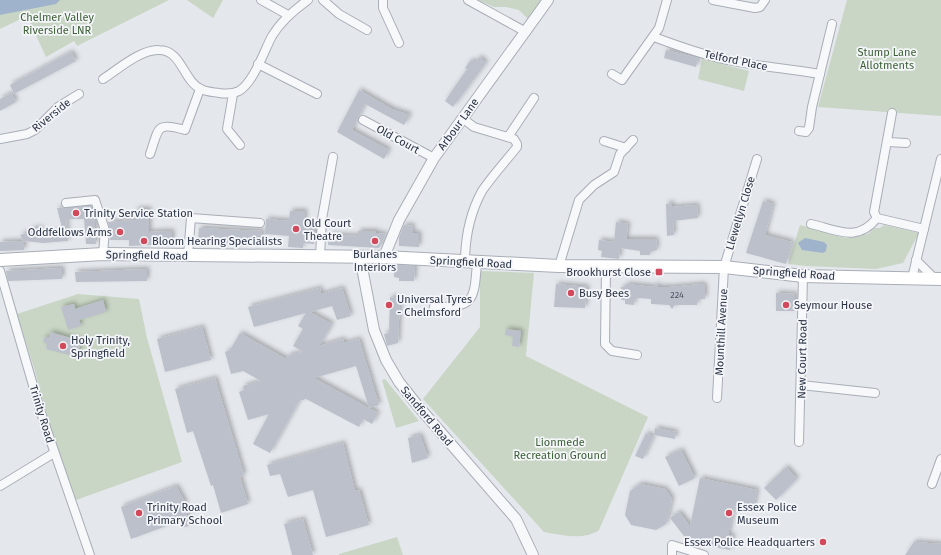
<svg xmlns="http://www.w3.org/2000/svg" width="941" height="555" viewBox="0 0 941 555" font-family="'Fira Sans',sans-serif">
  <defs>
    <filter id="shadow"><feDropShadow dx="2.5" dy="-2.5" stdDeviation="2" flood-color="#0004"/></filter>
  </defs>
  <rect width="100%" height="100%" fill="#e4e7ec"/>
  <g fill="#c9d6c5">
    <polygon points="0,0 169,0 77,46 74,41 46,57 27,16 0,29"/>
    <polygon points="187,0 223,0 213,18"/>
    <polygon points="478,0 543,0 528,19 519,10 506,7 494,7"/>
    <polygon points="847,0 941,0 941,116 818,107"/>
    <polygon points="702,59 749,71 744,91 698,79"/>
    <polygon points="800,225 817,230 829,231 833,235 846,238 868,234 874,228 880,228 884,225 919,233 903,263 876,269 806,266 788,264"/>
    <path d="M480,271L534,273L526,356L648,417L599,530C583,541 562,535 544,532L423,399L480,327Z"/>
    <polygon points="78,294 139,299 147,338 182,462 76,500 55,445 34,368 17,314"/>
    <polygon points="385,379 419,421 396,428 382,380"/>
    <polygon points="397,537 403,555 339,555 339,554"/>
  </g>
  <g fill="#9fb4cc">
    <polygon points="0,0 60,0 56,4 0,15"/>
    <polygon points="805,238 824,242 827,245 826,251 823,253 802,250 798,243"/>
  </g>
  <g fill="#bbc0ca" filter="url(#shadow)">
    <polygon points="666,50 698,58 696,67 664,58"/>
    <polygon points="71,52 76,61 14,94 10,85"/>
    <polygon points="479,57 486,63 453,107 445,101 467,69 465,68 471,60 475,63"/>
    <polygon points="359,90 392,109 410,115 404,125 365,104 352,130 389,150 384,159 337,132"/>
    <polygon points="11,93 16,102 0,111 0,99"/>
    <polygon points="763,201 773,204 765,235 792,242 786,264 746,253"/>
    <polygon points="672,203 672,207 697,205 698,218 673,221 674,235 667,236 666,204"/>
    <polygon points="91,206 94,214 96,244 86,244 84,219 66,219 68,241 43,243 24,241 24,250 0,251 0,242 24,241 20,235 30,232 31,229 41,228 41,233 63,232 57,208"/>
    <polygon points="136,209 149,209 149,232 172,231 172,244 129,246 129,240 110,240 110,230 108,222 136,220"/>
    <polygon points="290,211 305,211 304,227 315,227 314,244 303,243 303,248 288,247 289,236 265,234 266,219 289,221"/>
    <polygon points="616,222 628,224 626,239 656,239 657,250 650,252 650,255 640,255 640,251 620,248 619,259 601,257 602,251 598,250 599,240 614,242"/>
    <polygon points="404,225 413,226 412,233 419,233 419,247 399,246 399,237"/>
    <polygon points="199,228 262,231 261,242 247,241 247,246 198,244"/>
    <polygon points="358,231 376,231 376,233 386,234 379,248 328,245 329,235 358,236"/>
    <polygon points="394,265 415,266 414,281 399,281 399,278 394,277"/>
    <polygon points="62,268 62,279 8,281 6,271"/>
    <polygon points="147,269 147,281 76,282 75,272"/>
    <polygon points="556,284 587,287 585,308 554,307"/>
    <polygon points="626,284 654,287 656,284 658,287 670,287 703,284 705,287 705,299 698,299 697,305 675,305 672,309 669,305 651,304 651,299 638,298 634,300 634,305 625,304 625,300 621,300 621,287 626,287"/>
    <polygon points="320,288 321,294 342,288 351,316 337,320 332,306 310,312 332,324 319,346 343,339 344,343 359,339 379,405 369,408 356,366 314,378 378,413 372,424 363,419 359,427 306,399 299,401 270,453 253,444 269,414 248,420 239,392 244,390 243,386 261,381 243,371 231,374 225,352 230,350 240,333 286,359 289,355 303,352 293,346 303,329 298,326 306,313 254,327 248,307"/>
    <polygon points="776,293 795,294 795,311 776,311"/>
    <polygon points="390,297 400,298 398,343 387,346 384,334 389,333"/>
    <polygon points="103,300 106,312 79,320 81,326 68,330 61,307 74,304 75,309"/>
    <polygon points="202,327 211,360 165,372 157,339"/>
    <polygon points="506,329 521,331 519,347 512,346 513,337 505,335"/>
    <polygon points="50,332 81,341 77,357 46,349 47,344 43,342 45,336 49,338"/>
    <polygon points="215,378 244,475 240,477 248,504 221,513 213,485 211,486 193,431 187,433 175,389"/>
    <polygon points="655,428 676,432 675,439 654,435"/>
    <polygon points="646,433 653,437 643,459 635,456"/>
    <polygon points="420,435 428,458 412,463 408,438"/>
    <polygon points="343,443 355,491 359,490 369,525 326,537 313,490 288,497 280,474 270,476 267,465"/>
    <polygon points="681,450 695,478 679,486 665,457"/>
    <polygon points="786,467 797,479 776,500 764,488"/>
    <polygon points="700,478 757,490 753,510 734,506 728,535 733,536 730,550 687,542 687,540 670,518 679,512 690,526"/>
    <polygon points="640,484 665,489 672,499 666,524 656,530 631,525 625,515 630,491"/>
    <polygon points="176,486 186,504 183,505 191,525 182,528 180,521 131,539 121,507"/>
    <polygon points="303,519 313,555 292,555 284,524"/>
    <polygon points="914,542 941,544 941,555 905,555"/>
  </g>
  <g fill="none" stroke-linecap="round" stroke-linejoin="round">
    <g stroke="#a9aeb7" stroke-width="10">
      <g id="minor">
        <polyline points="261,0 288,15"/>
        <polyline points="323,0 339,14 367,30"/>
        <polyline points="383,0 383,8 399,43"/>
        <polyline points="468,0 526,32"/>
        <polyline points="713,0 755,8 760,7 765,0"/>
        <path d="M654,37C678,46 703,55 728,60C758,67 789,68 820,74"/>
        <polyline points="258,64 317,94"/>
        <polyline points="612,74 622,80 659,28 667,0"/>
        <path d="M103,79C117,70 141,49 159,50C182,50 183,81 201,89C207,92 213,92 219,93C226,94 233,94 239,91C254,82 264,51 272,36C281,21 294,10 308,0"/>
        <polyline points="233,94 227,129 240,145"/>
        <polyline points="892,113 874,212 877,218 924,229"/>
        <path d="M462,118L474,127L514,139L517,144V147C506,161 492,176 482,191C470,213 465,238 465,263"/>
        <polyline points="363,120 434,158"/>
        <polyline points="799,131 806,132 809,128 812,107 832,24"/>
        <polyline points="508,137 534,98"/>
        <polyline points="0,139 27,134 35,130 58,107 79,94"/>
        <polyline points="604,141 626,148"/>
        <polyline points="888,142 906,143"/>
        <path d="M150,154C159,129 155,121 185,130L200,89"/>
        <polyline points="66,203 95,200 105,230 103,254"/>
        <path d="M811,224C837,230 857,243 877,218"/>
        <polyline points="188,255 191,218 260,223"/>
        <polyline points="320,256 322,219 333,157"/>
        <polyline points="916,260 934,278"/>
        <polyline points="559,266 579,200 594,185 614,172 620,154 633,140"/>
        <polyline points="606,267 605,344 612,351 637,355"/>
        <polyline points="0,271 41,413 90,555"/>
        <polyline points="912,278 941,159"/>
        <path d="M433,313L434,307C474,307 474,302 477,263"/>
        <polyline points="801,385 875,393"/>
        <polyline points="717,398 724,267 757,159"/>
        <polyline points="799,442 803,276"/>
        <polyline points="932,484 941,459"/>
        <polyline points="0,486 54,453"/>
        <polyline points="672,555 672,545 704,555"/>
      </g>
    </g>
    <g stroke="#a9aeb7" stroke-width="12">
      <g id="tertiary">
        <polyline points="360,257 374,330 386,360 399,382 418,406 516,519 533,555"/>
        <polyline points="384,257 399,220 434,158 548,0"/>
      </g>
    </g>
    <g stroke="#a9aeb7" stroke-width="14">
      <polyline id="secondary" points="0,260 103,254 384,257 559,266 724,267 803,276 941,279"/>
    </g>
    <use href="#minor" stroke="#f7f8fa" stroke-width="8"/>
    <use href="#tertiary" stroke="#f7f8fa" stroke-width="10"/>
    <use href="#secondary" stroke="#fff" stroke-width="12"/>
  </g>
  <g fill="#d1495b" stroke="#f4f6f9" stroke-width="1.5">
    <circle cx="76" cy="213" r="4"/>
    <circle cx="296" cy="229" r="4"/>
    <circle cx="120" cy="232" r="4"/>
    <circle cx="144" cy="241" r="4"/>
    <circle cx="375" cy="241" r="4"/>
    <rect x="655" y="268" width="8" height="8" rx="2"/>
    <circle cx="571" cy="293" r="4"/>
    <circle cx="389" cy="305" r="4"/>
    <circle cx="786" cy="305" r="4"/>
    <circle cx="63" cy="346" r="4"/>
    <circle cx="139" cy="513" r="4"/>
    <circle cx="729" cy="513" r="4"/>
    <circle cx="823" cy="542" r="4"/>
  </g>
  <g text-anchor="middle" stroke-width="3.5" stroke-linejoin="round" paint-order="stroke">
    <g font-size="9" fill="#4f5766">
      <text x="677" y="298">224</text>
    </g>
    <g font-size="11" fill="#3f6138" stroke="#f4f6f9">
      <text x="57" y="21">Chelmer Valley<tspan x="57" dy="13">Riverside LNR</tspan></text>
      <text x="887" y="56">Stump Lane<tspan x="887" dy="13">Allotments</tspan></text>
      <text x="560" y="446">Lionmede<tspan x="560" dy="13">Recreation Ground</tspan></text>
    </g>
    <g font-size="11" fill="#2b3445" stroke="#f4f6f9">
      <text transform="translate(736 60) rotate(12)" y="4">Telford Place</text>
      <text transform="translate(51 115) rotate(-39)" y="4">Riverside</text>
      <text transform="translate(458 124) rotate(-54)" y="4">Arbour Lane</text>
      <text transform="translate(398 139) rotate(29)" y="4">Old Court</text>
      <text transform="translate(740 213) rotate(-73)" y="4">Llewellyn Close</text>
      <text transform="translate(147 255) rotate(1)" y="4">Springfield Road</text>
      <text transform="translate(471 262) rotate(3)" y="4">Springfield Road</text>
      <text transform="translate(794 273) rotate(4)" y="4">Springfield Road</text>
      <text transform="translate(721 332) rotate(-87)" y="4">Mounthill Avenue</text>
      <text transform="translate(802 359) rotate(-89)" y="4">New Court Road</text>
      <text transform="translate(42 414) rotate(73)" y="4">Trinity Road</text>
      <text transform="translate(427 416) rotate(50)" y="4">Sandford Road</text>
    </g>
    <g font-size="11" fill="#2b3445" stroke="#f4f6f9" text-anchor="start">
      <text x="84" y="217">Trinity Service Station</text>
      <text x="304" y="227">Old Court<tspan x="304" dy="13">Theatre</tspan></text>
      <text x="112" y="236" text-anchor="end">Oddfellows Arms</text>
      <text x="152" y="245">Bloom Hearing Specialists</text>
      <text x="375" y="258" text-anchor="middle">Burlanes<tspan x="375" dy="13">Interiors</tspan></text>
      <text x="651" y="276" text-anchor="end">Brookhurst Close</text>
      <text x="579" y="297">Busy Bees</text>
      <text x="397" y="303">Universal Tyres<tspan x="397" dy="13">- Chelmsford</tspan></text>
      <text x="794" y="309">Seymour House</text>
      <text x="71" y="344">Holy Trinity,<tspan x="71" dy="13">Springfield</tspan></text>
      <text x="147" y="511">Trinity Road<tspan x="147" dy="13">Primary School</tspan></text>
      <text x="737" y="511">Essex Police<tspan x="737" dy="13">Museum</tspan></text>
      <text x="815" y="546" text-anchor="end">Essex Police Headquarters</text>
    </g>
  </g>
</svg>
